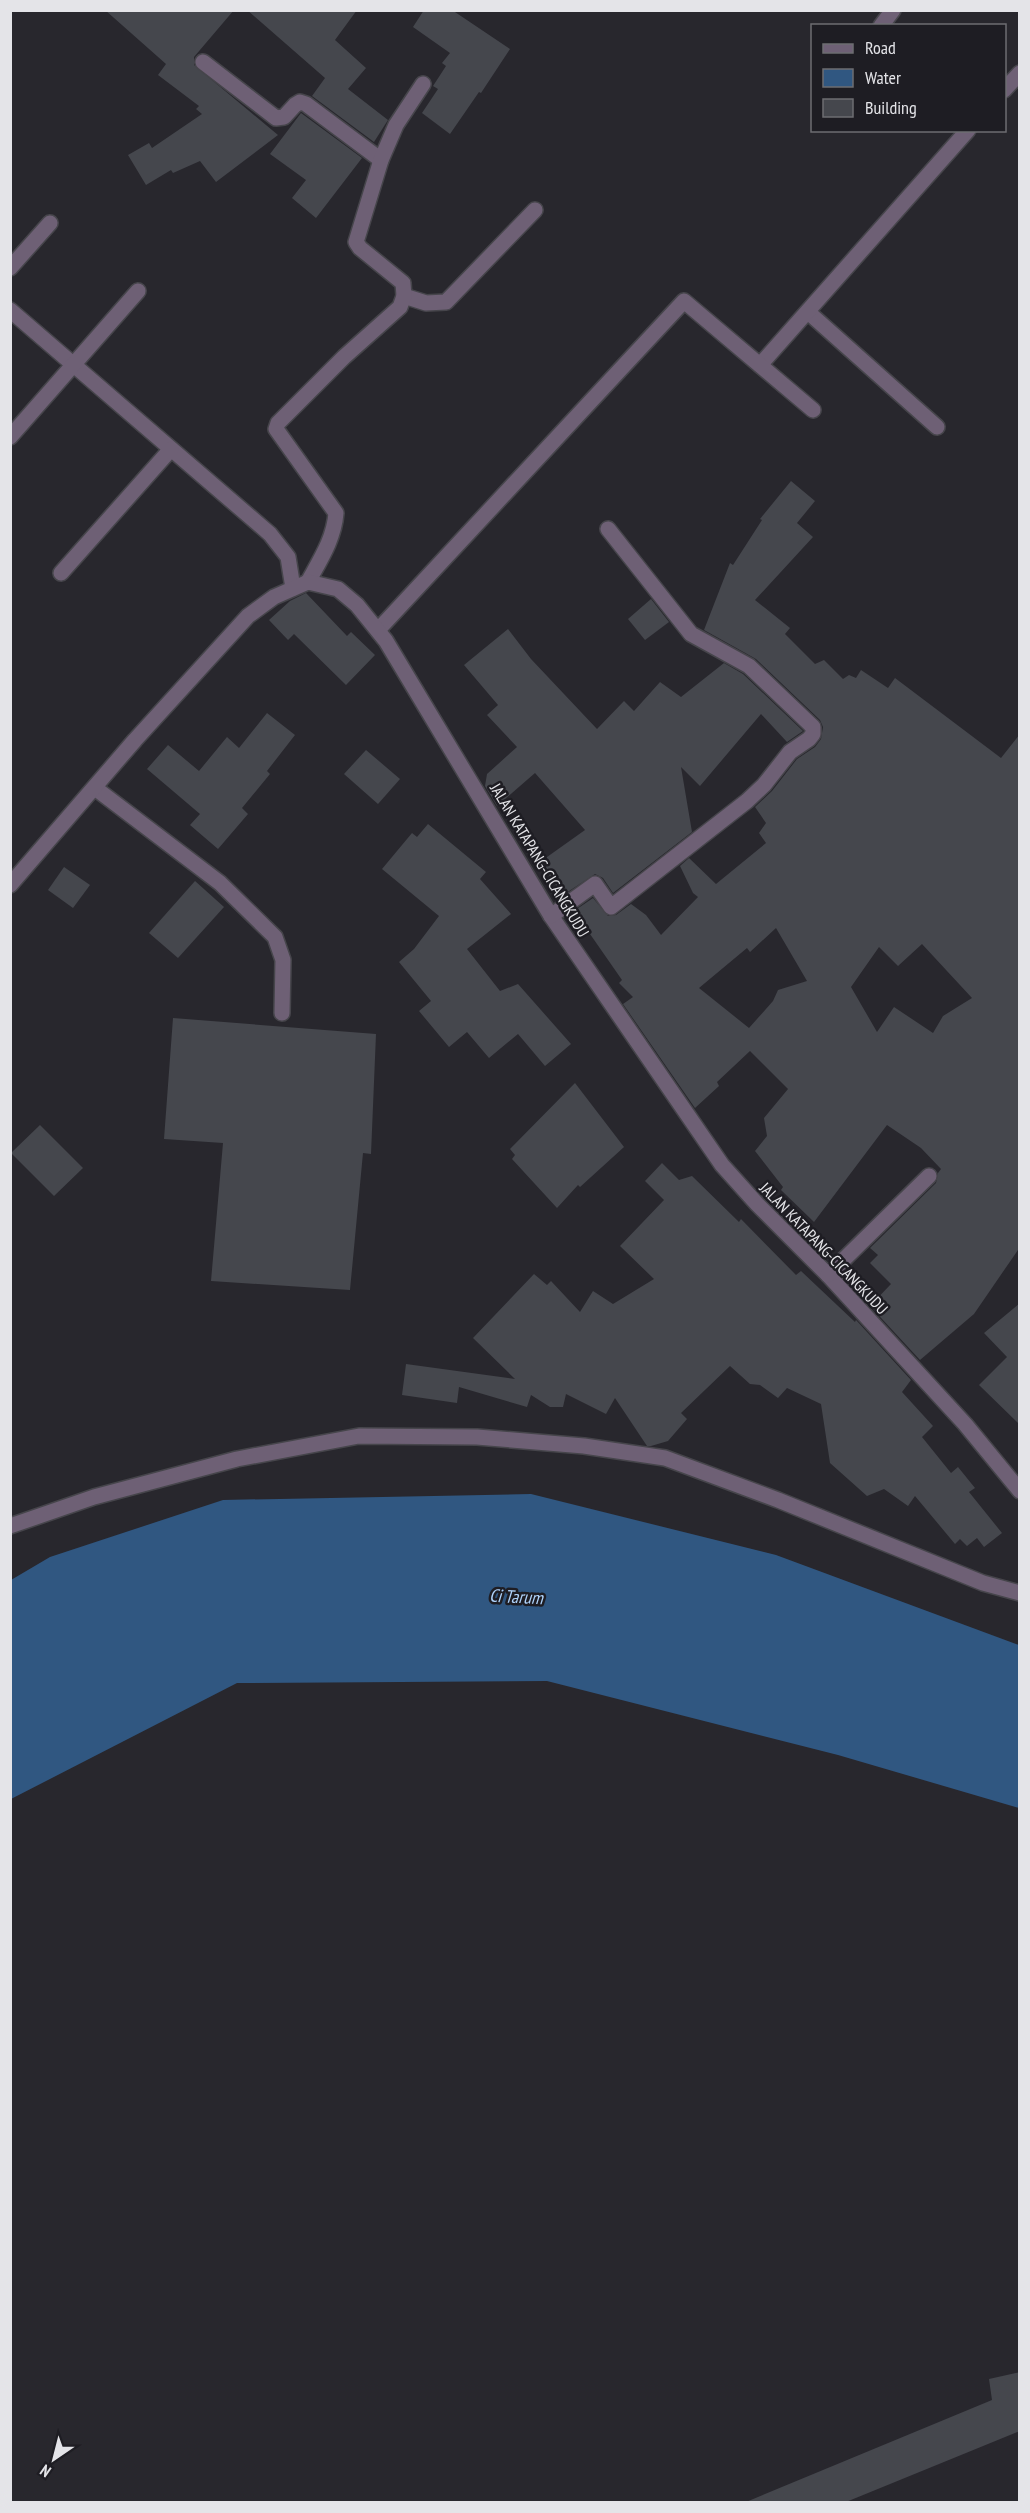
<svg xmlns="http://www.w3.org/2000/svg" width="1030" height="2513" viewBox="0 0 1030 2513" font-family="'PT Sans Narrow',sans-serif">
  <rect width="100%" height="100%" fill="#28272d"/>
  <polygon fill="#305781" points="531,1494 776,1555 1019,1645 1019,1808 838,1755 547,1681 237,1683 11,1799 11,1580 50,1557 223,1500"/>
  <g fill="#45474d" fill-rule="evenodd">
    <polygon points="105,10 234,10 194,57 194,65 278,135 216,182 200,161 173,173 171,170 146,185 128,155 149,143 152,148 202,114 196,109 199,106 158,75 166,64"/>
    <polygon points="247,10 357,10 335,40 366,68 348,89 388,120 374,142 312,96 325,78"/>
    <polygon points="424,10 452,10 510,49 481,93 479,92 450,134 422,113 438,89 433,86 446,66 442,63 450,53 413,27"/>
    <polygon points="301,113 362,158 316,218 292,198 306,180 270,154"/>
    <path d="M791,481L815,501L797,523L813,537L755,600L790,628L785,634L815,664L824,660L843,679L849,675L856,678L861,670L888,688L895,678L1001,758L1020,734V1247L974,1314L920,1360L870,1306L891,1284L870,1263L878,1255L870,1248L936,1183L938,1173L941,1169L921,1148L887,1125L814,1222L781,1190L783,1187L755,1151L767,1136L764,1118L788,1089L750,1051L717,1082L719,1086L695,1108L623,1004L633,997L619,983L622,980L574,911L593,898L608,916L616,915L631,904L646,915L661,935L698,897L693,893L680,866L689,858L716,884L766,843L759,833L766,823L755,807L772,791L797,759L815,747L821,739L823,727L820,720L756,659L704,630L730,563L733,565L762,520L760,519ZM776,928L807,981L778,990L773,1001L749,1028L699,988L747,948L750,952ZM922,944L972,998L943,1016L933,1033L894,1007L877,1032L851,987L879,947L898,966Z"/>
    <polygon points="306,593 347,636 351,632 375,655 346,685 294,634 288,640 269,620 290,601"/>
    <polygon points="651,599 669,622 645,640 628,619"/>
    <polygon points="508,629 531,659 597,729 624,701 634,711 660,682 681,697 724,663 743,674 803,731 787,742 761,714 700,786 681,767 692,832 613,893 603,878 595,874 563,895 540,862 585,830 535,773 497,806 485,786 487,774 517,747 487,715 498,705 464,665"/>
    <polygon points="267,713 295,735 267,771 270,774 242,808 248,814 218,849 190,825 200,814 147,769 168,745 199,771 227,737 239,748"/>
    <polygon points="366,750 400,779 378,804 344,774"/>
    <polygon points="428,824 486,872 480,879 511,914 467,949 500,991 518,984 571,1044 545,1066 518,1034 489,1058 467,1032 449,1047 419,1011 431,1001 399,962 414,949 439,916 382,869 412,833 417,837"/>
    <polygon points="64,867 90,885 73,908 48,890"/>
    <polygon points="195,881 224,907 178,958 149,933"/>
    <polygon points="173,1018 376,1034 371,1154 363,1153 350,1290 211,1281 223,1143 164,1139"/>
    <polygon points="575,1083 624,1147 580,1187 578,1185 557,1208 512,1159 515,1155 510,1149"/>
    <polygon points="40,1125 83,1168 54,1196 11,1153"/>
    <polygon points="662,1163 679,1180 692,1176 739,1222 741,1219 796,1275 801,1271 855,1322 856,1320 911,1380 902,1392 933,1426 922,1437 951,1473 958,1467 975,1488 969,1492 1002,1533 984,1547 977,1538 967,1546 960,1539 955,1544 915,1496 908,1506 884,1489 867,1496 830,1463 821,1404 787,1388 778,1398 760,1385 750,1384 730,1366 681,1413 687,1419 668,1441 651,1446 647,1446 615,1398 606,1414 566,1394 563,1407 550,1407 531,1395 527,1407 459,1387 457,1403 402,1395 406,1364 515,1379 473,1338 534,1274 547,1285 551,1281 580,1312 593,1291 613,1304 654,1279 620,1246 664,1200 645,1181"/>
    <polygon points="1020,1303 1020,1425 979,1385 1007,1357 984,1333"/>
    <polygon points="1020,2372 1020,2431 846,2502 746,2502 992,2400 989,2379"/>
  </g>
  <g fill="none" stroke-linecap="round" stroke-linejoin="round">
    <g stroke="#46454b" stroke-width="18">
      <g id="minor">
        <polyline points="881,26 893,10"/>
        <polyline points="203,62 276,118 284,117 295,105 300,102 306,104 381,160"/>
        <polyline points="1004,90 1020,73"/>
        <polyline points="10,268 50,223"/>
        <polyline points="404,296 426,303 446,302 535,210"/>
        <polyline points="10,310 270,534 288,557 293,588"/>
        <polyline points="808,312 937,427"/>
        <polyline points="760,365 968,130"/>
        <polyline points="10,437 138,291"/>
        <polyline points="61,573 171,449"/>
        <path d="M308,582C320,560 334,539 336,513L276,429L278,423L344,357L400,307L404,296L403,283L360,248L356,242L381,160L396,125L423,84"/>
        <polyline points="378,630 684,301 813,410"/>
        <polyline points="95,788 220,883 275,937 283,960 282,1013"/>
        <polyline points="10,885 135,740 248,616 274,597 308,582 338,589 357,605 386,641 551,916 722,1165 757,1204 828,1275 965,1424 1020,1491"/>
        <polyline points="551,916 595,884 611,907 747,801 764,785 790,752 809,739 813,734 813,727 749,666 691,634 608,529"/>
        <polyline points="828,1275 929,1176"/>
        <polyline points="10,1526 94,1497 237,1459 359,1436 477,1437 584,1446 665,1458 778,1500 983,1583 1020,1593"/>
      </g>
    </g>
    <use href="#minor" stroke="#6e6075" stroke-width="15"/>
  </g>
  <g text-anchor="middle" stroke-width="5" stroke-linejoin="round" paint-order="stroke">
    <g font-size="16" fill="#e4e4e8" stroke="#1e1d23">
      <text transform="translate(540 860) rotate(59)" y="6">JALAN KATAPANG-CICANGKUDU</text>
      <text transform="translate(824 1248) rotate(46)" y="6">JALAN KATAPANG-CICANGKUDU</text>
    </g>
    <g font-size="18" font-style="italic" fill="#afd3fb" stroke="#1e1d23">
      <text transform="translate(516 1597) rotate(3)" y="6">Ci Tarum</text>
    </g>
  </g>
  <rect width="1030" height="2513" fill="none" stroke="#e4e4e8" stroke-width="24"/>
  <rect x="811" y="24" width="195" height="108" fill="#1e1d23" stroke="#6d6d72" stroke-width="1.5"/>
  <rect x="823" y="44" width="30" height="9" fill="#6e6075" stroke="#6d6d72" stroke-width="1.5"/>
  <text x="865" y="54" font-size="18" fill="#e4e4e8">Road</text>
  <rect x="823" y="69" width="30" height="18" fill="#305781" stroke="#6d6d72" stroke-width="1.5"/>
  <text x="865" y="84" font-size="18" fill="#e4e4e8">Water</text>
  <rect x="823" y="99" width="30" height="18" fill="#45474d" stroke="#6d6d72" stroke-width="1.5"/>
  <text x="865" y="114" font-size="18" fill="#e4e4e8">Building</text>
  <g transform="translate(54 2459) rotate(215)" stroke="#1e1d23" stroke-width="4.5" paint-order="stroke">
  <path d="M0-4.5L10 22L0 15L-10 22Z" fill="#e4e4e8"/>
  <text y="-9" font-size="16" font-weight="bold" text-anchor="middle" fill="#e4e4e8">N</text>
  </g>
</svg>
